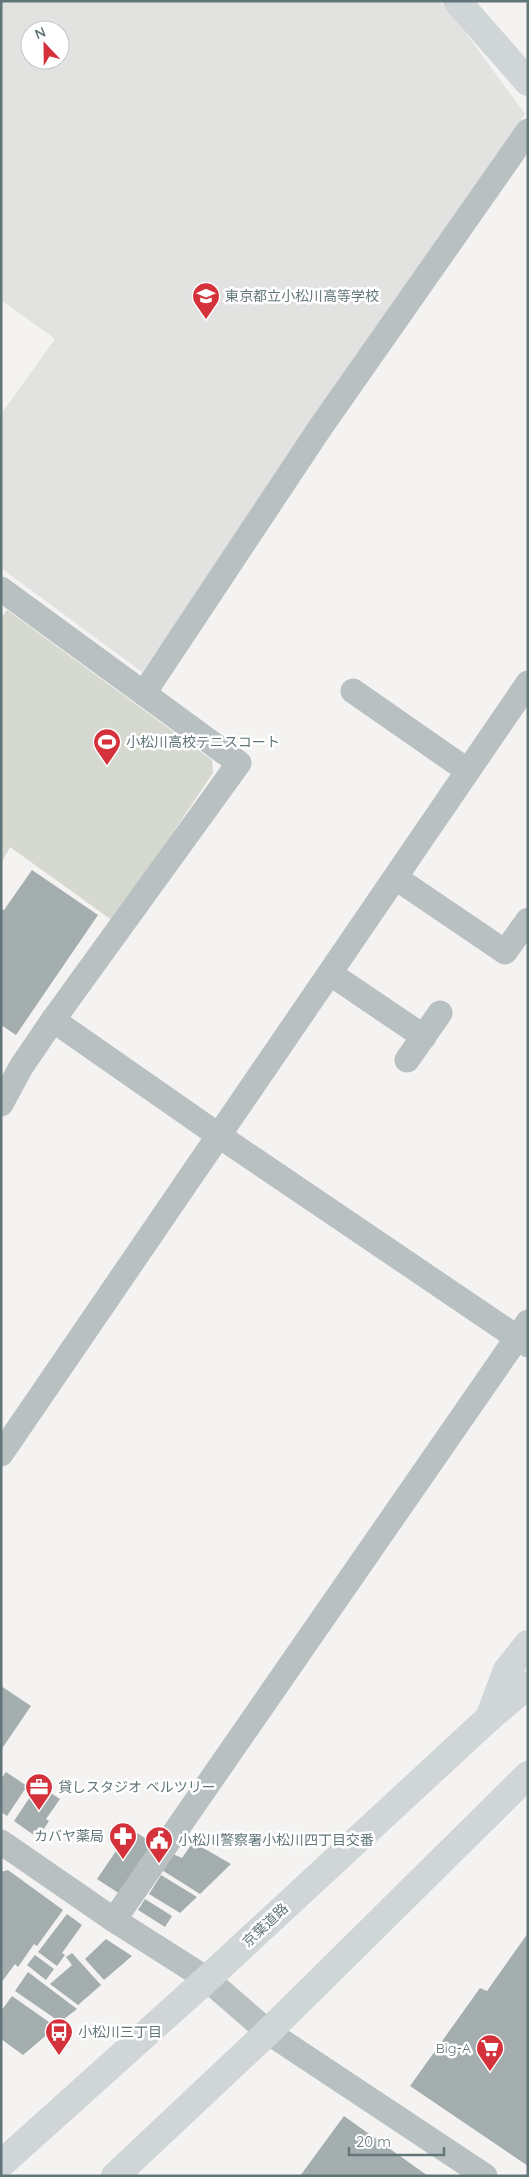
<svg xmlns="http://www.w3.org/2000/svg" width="529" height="2177" viewBox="0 0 529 2177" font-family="Quicksand,'Noto Sans JP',sans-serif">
  <rect width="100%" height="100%" fill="#f4f3f1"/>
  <path fill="#e2e3e1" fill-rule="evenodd" d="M1,1H439L460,25L525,114L142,672L1,568V414L55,339L1,300ZM30,30H60V60H30Z"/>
  <polygon fill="#d6d9d0" points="7,610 212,760 213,773 113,921 10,847 1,864 1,618"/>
  <g fill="#a4aeaf">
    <polygon points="32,870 98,915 16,1035 1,1025 1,909 4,910"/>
    <polygon points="1,1686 31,1706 1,1750"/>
    <polygon points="6,1772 27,1786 7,1816 1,1812 1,1779"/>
    <polygon points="38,1785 60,1799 46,1819 49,1821 38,1838 14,1821"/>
    <polygon points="131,1829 154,1844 120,1894 97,1879"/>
    <polygon points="193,1842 231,1864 200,1894 162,1870 173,1854 182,1858"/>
    <polygon points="8,1870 63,1910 37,1946 34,1944 18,1967 15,1964 1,1983 1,1872"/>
    <polygon points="161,1875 197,1897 180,1913 149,1894"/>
    <polygon points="145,1899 172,1916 165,1927 138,1910"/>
    <polygon points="67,1914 82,1925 62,1953 65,1955 57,1966 38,1952"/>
    <polygon points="528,1933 528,2166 410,2086 480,1988 487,1991"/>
    <polygon points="106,1939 132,1956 104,1980 85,1959"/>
    <polygon points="72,1953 101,1985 78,2005 50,1984 72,1965 66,1957"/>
    <polygon points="35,1955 54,1969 46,1980 27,1965"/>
    <polygon points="28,1972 77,2009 60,2022 15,1991"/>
    <polygon points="12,1996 56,2027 23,2055 1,2039 1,2011"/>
    <polygon points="344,2116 428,2176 300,2176"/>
  </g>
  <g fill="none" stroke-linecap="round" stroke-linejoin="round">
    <g stroke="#b9c0c1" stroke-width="25">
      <polyline points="1,589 239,763 53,1020 21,1067 1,1104"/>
      <polyline points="353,691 468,771"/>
      <polyline points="144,693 320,428 528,131"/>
      <polyline points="396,878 505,952 528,920"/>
      <polyline points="331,974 424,1037"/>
      <polyline points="53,1020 218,1135 528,1345"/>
      <polyline points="407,1060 440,1013"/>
      <polyline points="1,1454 528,683"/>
      <polyline points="1,1842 114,1920 207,1979 268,2032 485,2176"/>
      <polyline points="114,1920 528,1322"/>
    </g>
    <g stroke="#d0d6d8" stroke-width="28">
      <polyline points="457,1 528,82"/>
      <polyline points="489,1718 507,1670 528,1644"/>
    </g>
    <g stroke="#d0d6d8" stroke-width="28">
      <polyline points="1,2164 207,1979 489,1718 528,1685"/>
      <polyline points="115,2176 268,2032 528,1775"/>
    </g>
  </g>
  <defs>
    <g id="school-pin" transform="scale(1.4375)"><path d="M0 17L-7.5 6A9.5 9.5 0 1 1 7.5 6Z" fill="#d4313a" stroke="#fff"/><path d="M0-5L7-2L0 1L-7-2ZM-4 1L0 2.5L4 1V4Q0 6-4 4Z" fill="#fff"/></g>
    <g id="stadium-pin" transform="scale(1.4375)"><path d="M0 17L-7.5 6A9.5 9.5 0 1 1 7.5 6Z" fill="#d4313a" stroke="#fff"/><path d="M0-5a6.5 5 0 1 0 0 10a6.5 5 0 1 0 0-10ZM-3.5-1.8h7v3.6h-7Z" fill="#fff"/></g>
    <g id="office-pin" transform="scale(1.4375)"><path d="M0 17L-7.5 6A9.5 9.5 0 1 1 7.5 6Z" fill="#d4313a" stroke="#fff"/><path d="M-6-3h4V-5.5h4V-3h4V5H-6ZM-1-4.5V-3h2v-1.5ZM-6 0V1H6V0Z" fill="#fff"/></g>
    <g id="pharmacy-pin" transform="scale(1.4375)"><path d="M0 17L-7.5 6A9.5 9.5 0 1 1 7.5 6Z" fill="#d4313a" stroke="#fff"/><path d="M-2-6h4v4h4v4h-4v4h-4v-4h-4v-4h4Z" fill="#fff"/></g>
    <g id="civic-pin" transform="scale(1.4375)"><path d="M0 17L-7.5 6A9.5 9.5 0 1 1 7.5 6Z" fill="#d4313a" stroke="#fff"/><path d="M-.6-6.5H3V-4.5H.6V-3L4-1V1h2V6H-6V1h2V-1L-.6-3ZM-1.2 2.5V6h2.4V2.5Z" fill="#fff"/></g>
    <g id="bus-pin" transform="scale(1.4375)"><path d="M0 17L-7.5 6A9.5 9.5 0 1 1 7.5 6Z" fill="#d4313a" stroke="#fff"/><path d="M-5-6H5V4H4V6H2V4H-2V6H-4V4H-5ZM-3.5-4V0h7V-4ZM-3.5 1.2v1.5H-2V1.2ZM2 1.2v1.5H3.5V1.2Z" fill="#fff"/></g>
    <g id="supermarket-pin" transform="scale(1.4375)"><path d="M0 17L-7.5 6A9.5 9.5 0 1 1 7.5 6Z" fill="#d4313a" stroke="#fff"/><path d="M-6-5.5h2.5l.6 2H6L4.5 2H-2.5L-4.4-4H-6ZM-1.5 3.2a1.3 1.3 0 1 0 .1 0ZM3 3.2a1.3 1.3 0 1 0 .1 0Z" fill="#fff"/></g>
  </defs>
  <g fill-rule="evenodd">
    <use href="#school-pin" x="206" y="296"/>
    <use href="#stadium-pin" x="107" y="742"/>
    <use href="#office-pin" x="39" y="1787"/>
    <use href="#pharmacy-pin" x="123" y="1836"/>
    <use href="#civic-pin" x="159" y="1840"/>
    <use href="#bus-pin" x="59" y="2032"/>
    <use href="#supermarket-pin" x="490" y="2048"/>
  </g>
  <g text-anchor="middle" stroke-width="5" stroke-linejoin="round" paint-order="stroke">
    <g font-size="14" fill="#62767a" stroke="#fff" text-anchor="start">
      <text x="225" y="301">東京都立小松川高等学校</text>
      <text x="126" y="747">小松川高校テニスコート</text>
      <text x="58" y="1792">貸しスタジオ ベルツリー</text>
      <text x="104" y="1841" text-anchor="end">カバヤ薬局</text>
      <text x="178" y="1845">小松川警察署小松川四丁目交番</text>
      <text x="78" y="2037">小松川三丁目</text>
      <text x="471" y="2053" text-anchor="end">Big-A</text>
    </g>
    <g font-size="14" fill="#62767a" stroke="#fff">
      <text transform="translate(265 1925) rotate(-43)" y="5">京葉道路</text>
    </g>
  </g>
  <rect width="529" height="2177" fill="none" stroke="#62767a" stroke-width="5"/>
  <g transform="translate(45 45) rotate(338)"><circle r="24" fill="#ffffff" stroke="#c0c8ca"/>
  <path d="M0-4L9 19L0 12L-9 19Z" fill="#d4313a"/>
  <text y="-8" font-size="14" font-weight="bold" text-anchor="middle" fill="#62767a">N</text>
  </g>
  <path d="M349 2147v8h95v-8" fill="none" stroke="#62767a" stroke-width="2.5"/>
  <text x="356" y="2147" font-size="15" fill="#62767a" stroke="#ffffff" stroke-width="4" paint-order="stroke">20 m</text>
</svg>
